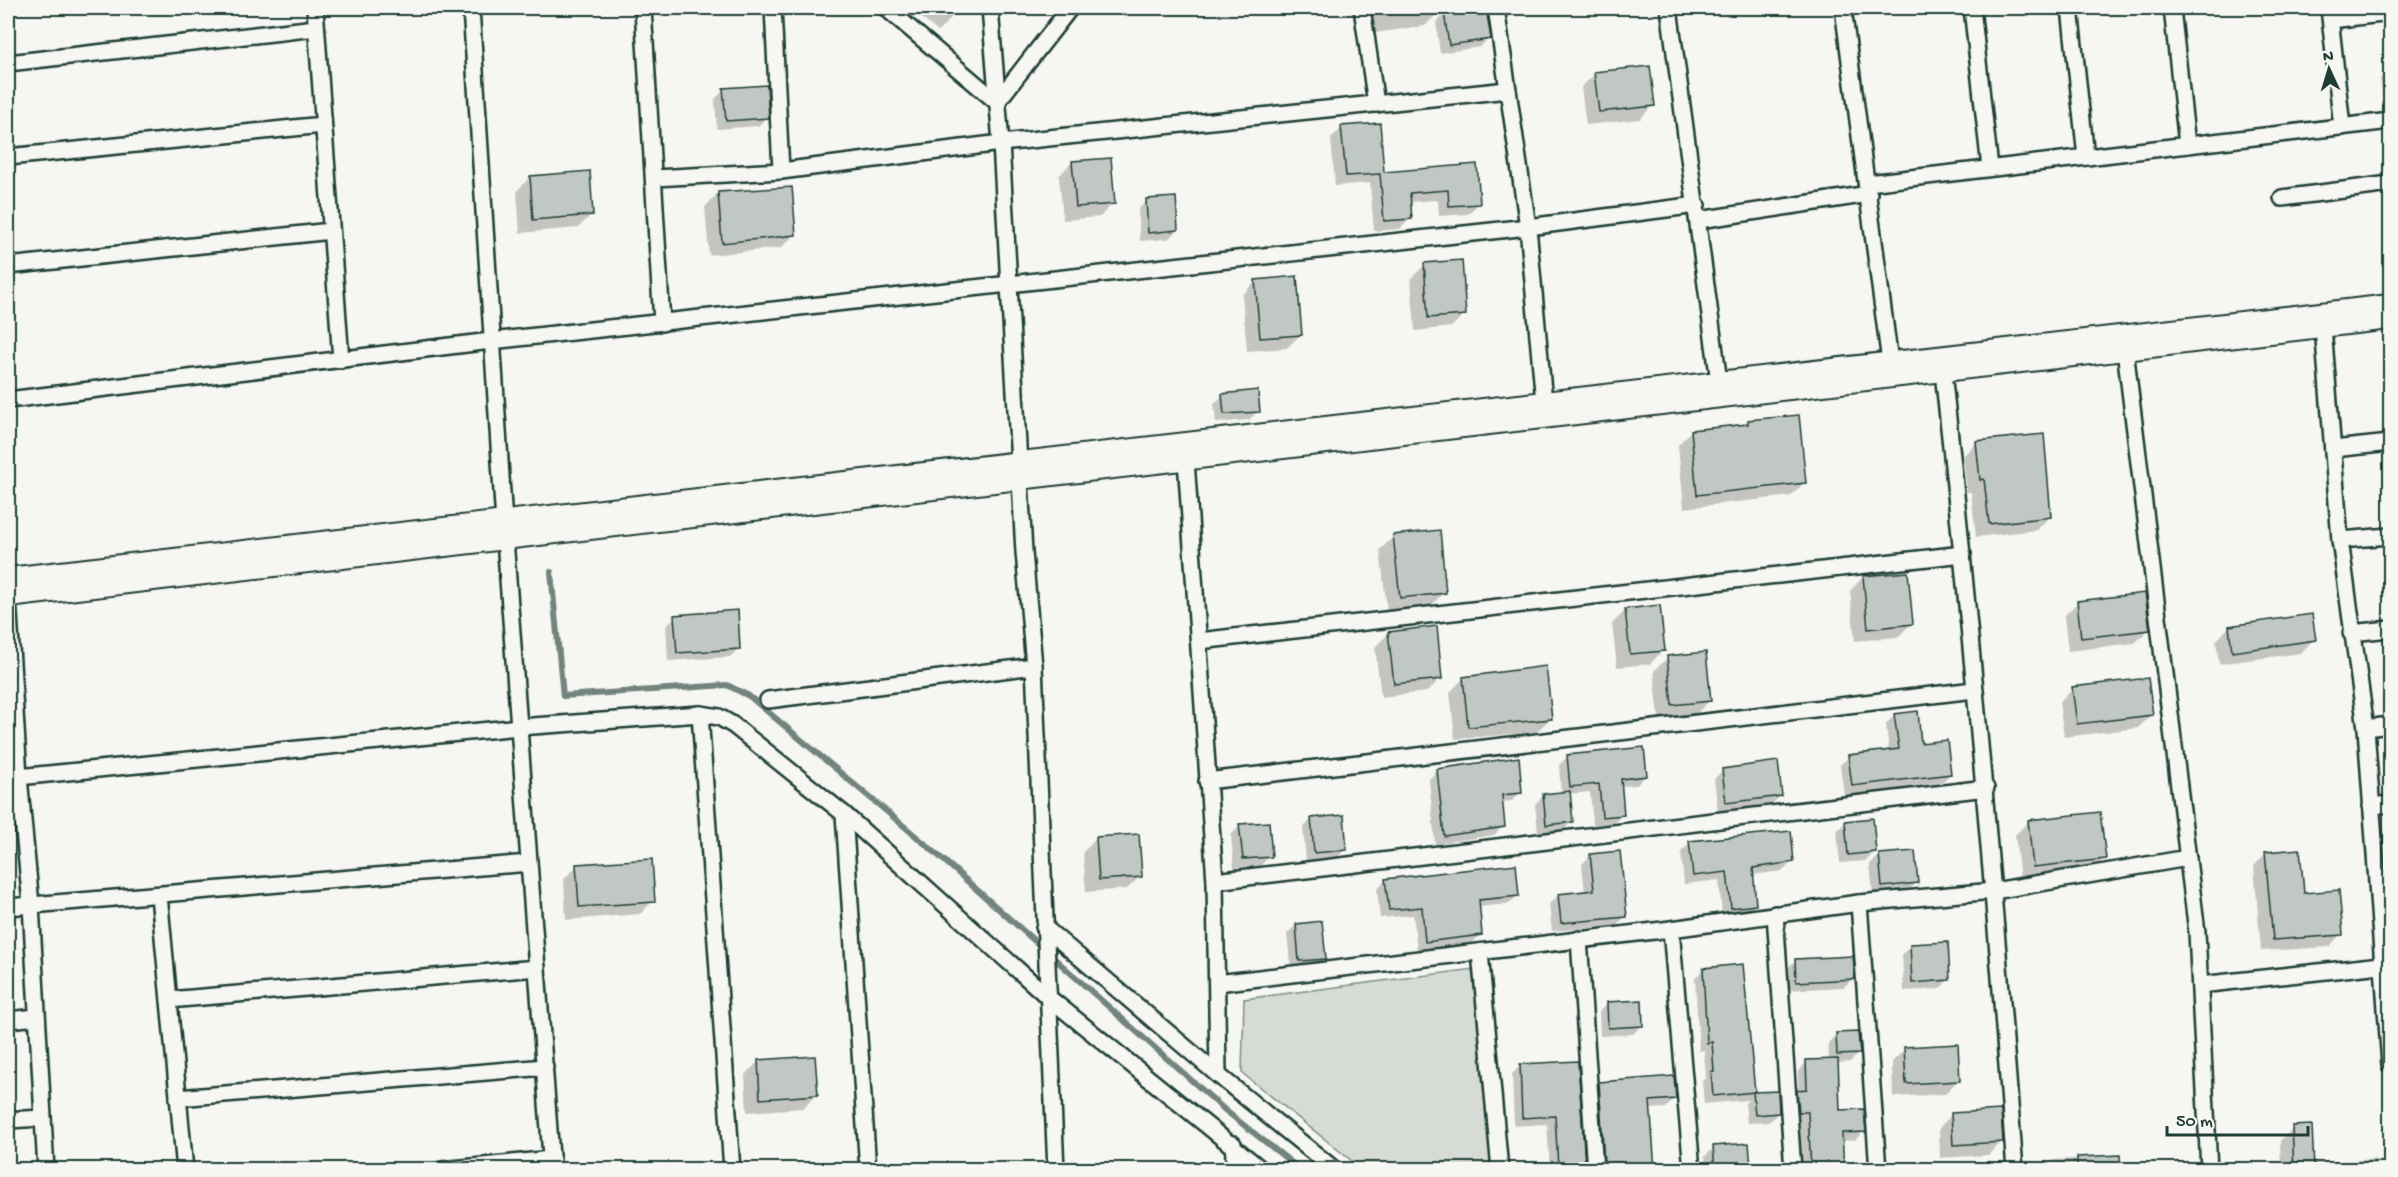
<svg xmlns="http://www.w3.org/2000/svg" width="2398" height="1177" viewBox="0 0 2398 1177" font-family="'Gochi Hand',sans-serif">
  <rect width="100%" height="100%" fill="#f6f6f2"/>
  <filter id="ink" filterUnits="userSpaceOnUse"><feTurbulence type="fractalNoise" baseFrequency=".0167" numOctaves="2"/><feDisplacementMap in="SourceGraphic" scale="12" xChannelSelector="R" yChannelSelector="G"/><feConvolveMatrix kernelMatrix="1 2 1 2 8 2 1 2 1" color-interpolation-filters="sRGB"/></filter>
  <g filter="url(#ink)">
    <polygon fill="#d6dbd6" stroke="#7a8c85" stroke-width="1.5" points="1474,969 1494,1169 1362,1169 1242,1073 1244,999"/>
    <g fill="#0003">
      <polygon points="923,8 960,8 938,32 917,14"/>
      <polygon points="1371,8 1438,8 1439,12 1425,26 1375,33"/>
      <polygon points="1445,14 1489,38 1480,47 1440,53 1436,23"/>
      <polygon points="2390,69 2390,108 2384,109 2380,78"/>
      <polygon points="1595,74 1653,105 1640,119 1586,125 1581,87"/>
      <polygon points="724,90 767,117 758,126 717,129 715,99"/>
      <polygon points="1342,128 1383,174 1475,165 1479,203 1468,214 1439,216 1438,200 1409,202 1411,218 1400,229 1374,231 1370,183 1335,186 1331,138"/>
      <polygon points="1072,162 1113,203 1100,217 1063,220 1059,176"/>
      <polygon points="530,177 592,214 578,228 520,233 517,191"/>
      <polygon points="718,193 794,235 781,248 709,255 705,207"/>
      <polygon points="1147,201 1177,230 1168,239 1140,241 1138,209"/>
      <polygon points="1425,265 1465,314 1451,327 1415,331 1411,278"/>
      <polygon points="1256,281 1301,334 1287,348 1247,351 1242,295"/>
      <polygon points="1223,395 1258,411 1249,420 1216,423 1214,404"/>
      <polygon points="1749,421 1805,482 1791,496 1684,508 1678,445 1691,431 1744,426"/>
      <polygon points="1977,442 2050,517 2036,530 1976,537 1971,492 1967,492 1963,456"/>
      <polygon points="1394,536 1444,592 1431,606 1387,611 1380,550"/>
      <polygon points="1863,577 1912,623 1898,637 1855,641 1850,591"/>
      <polygon points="2077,603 2148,630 2135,643 2068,651 2064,616"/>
      <polygon points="1626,610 1663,650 1650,664 1617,667 1612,624"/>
      <polygon points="675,617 739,648 730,657 668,661 666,626"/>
      <polygon points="2229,627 2314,639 2301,653 2219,664 2216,641"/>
      <polygon points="1389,633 1441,678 1427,692 1381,697 1375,647"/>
      <polygon points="1667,658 1710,700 1696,714 1659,718 1654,671"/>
      <polygon points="1464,678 1550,719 1536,732 1455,739 1450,692"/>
      <polygon points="2073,689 2152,714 2138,728 2064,737 2059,702"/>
      <polygon points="1895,715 1950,774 1941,783 1844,795 1840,765 1849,757 1889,752 1886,724"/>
      <polygon points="1568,756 1645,776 1637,785 1620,786 1622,815 1613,824 1593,825 1590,792 1569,794 1571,822 1563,831 1538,833 1535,804 1544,795 1561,794 1559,765"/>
      <polygon points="1438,770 1521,792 1512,801 1501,802 1503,826 1494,835 1435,844 1429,779"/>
      <polygon points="1723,770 1781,795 1772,804 1718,811 1714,779"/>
      <polygon points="1312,819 1345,849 1337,858 1306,861 1303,828"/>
      <polygon points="1846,822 1875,852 1866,861 1840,863 1837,831"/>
      <polygon points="2028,822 2104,858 2091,872 2020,880 2015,835"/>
      <polygon points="1240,826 1270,856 1261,865 1234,868 1231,835"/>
      <polygon points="1097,838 1141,876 1127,889 1086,892 1083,852"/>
      <polygon points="1690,843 1792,862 1783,871 1752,875 1755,905 1746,914 1722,916 1719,880 1684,884 1681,852"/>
      <polygon points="2266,854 2341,934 2329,947 2261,951 2254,866"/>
      <polygon points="1591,855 1625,917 1616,926 1552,931 1549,904 1558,896 1585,893 1582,864"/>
      <polygon points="1879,856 1916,883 1907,892 1873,895 1870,864"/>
      <polygon points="577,866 653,901 640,914 566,920 564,879"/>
      <polygon points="1386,880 1518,895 1509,904 1478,907 1481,934 1472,943 1417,950 1413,915 1380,918 1377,889"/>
      <polygon points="1296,925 1324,958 1316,967 1291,969 1287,934"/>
      <polygon points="1911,945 1948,980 1940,989 1904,991 1902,954"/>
      <polygon points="1796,960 1853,978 1844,987 1788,990 1787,969"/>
      <polygon points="1704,969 1753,1092 1751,1094 1776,1092 1778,1113 1769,1122 1747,1123 1745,1103 1748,1100 1704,1104 1702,1081 1706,1078 1704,1050 1699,1051 1695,978"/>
      <polygon points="1607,1004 1642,1025 1633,1034 1600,1036 1599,1012"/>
      <polygon points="1837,1034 1858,1054 1850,1062 1837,1063 1839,1111 1864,1131 1855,1140 1841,1141 1842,1170 1801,1170 1800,1120 1790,1120 1789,1100 1798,1091 1798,1071 1807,1062 1829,1061 1828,1043"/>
      <polygon points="1905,1049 1958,1080 1945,1094 1893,1097 1892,1062"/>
      <polygon points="758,1062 816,1095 803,1108 747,1112 745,1075"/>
      <polygon points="1576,1062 1583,1164 1578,1170 1550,1170 1547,1124 1514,1126 1512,1074 1521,1065"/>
      <polygon points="1599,1083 1674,1099 1666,1108 1649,1109 1653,1170 1596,1170 1591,1092"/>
      <polygon points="1952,1114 2002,1142 1988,1155 1940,1158 1939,1128"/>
      <polygon points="2293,1128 2312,1163 2375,1159 2376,1170 2281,1170 2280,1141"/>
      <polygon points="1714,1148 1750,1167 1706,1170 1705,1156"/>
      <polygon points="2119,1156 2120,1170 2044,1170 2053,1160"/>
    </g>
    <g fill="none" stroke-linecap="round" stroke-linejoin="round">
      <polyline stroke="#72847d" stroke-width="6" points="551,572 563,696 727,685 749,696 930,848 1226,1111 1301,1170"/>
    </g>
    <g fill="#c1c8c3" stroke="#1f3d34" stroke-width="1.5">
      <polygon points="1486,8 1491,39 1449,45 1444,13"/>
      <polygon points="1650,66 1655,106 1599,112 1594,72"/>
      <polygon points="767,85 769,118 726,121 723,88"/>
      <polygon points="1380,123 1384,172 1477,164 1480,204 1449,206 1448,190 1410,193 1412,219 1384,221 1380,174 1346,176 1341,126"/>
      <polygon points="1111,158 1115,204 1076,207 1072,161"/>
      <polygon points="590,171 593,215 533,220 530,176"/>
      <polygon points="792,187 796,235 722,243 718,192"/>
      <polygon points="1176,197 1178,230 1148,233 1146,199"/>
      <polygon points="1462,260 1466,315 1428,318 1424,263"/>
      <polygon points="1297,276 1302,335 1260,338 1255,280"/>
      <polygon points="1258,390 1260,412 1224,414 1222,394"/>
      <polygon points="1799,415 1806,483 1697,495 1691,430 1748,424 1748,420"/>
      <polygon points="2044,434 2051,517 1989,524 1984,479 1980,480 1976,441"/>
      <polygon points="1440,530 1446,593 1400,598 1393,535"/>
      <polygon points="1908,572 1913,624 1868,629 1863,576"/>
      <polygon points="2145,593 2150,630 2081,638 2077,601"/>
      <polygon points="1660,605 1665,651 1630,654 1625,609"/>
      <polygon points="738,610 740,649 677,653 674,615"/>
      <polygon points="2312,614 2316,640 2232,652 2229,626"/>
      <polygon points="1437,626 1442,679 1394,684 1388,632"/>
      <polygon points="1706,652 1711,701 1672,705 1667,656"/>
      <polygon points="1546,666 1552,719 1468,727 1463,677"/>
      <polygon points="2148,678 2153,715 2077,724 2072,687"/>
      <polygon points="1918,711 1921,743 1947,740 1951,774 1852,786 1848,755 1899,749 1894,714"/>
      <polygon points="1644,747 1647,776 1621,779 1624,815 1602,817 1599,784 1570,787 1567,755"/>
      <polygon points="1519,757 1522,793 1502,795 1505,827 1444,836 1437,769"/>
      <polygon points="1778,761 1782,796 1726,803 1722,769"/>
      <polygon points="1570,791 1573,822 1546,825 1543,794"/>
      <polygon points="2100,812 2106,859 2033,867 2028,820"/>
      <polygon points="1344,815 1347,850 1314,853 1311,818"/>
      <polygon points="1873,818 1876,852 1848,855 1845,821"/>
      <polygon points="1269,822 1272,857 1243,859 1239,824"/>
      <polygon points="1791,831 1794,862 1753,868 1756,905 1731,908 1727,872 1693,876 1689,841"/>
      <polygon points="1139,834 1142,877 1099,880 1096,837"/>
      <polygon points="2300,849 2304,893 2339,890 2343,935 2273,940 2265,852"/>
      <polygon points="1620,851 1627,917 1561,923 1558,894 1594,890 1590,854"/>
      <polygon points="1915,851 1918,883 1882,887 1879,854"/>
      <polygon points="652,859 655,902 579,907 576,864"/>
      <polygon points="1516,864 1519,896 1479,900 1482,935 1425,942 1422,907 1389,910 1385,879"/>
      <polygon points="1322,921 1326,959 1299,961 1296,924"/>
      <polygon points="1948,942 1950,980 1912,983 1910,944"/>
      <polygon points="1853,956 1855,979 1796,982 1795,959"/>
      <polygon points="1743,964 1755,1092 1713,1096 1711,1071 1714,1071 1712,1042 1707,1043 1703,968"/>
      <polygon points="1642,1000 1643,1026 1608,1028 1607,1002"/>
      <polygon points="1858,1032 1860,1054 1837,1055 1836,1033"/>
      <polygon points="1958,1044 1960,1081 1906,1084 1904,1047"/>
      <polygon points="815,1056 818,1095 760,1099 758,1060"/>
      <polygon points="1838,1059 1840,1110 1864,1109 1866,1132 1842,1133 1844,1170 1811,1170 1808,1112 1799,1112 1797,1090 1807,1089 1806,1060"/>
      <polygon points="1578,1061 1585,1165 1558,1167 1555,1116 1522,1118 1520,1064"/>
      <polygon points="1674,1076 1676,1099 1650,1101 1655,1170 1621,1170 1620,1162 1604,1163 1599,1082"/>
      <polygon points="1778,1091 1779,1113 1755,1115 1753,1092"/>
      <polygon points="2001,1110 2003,1142 1953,1145 1951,1113"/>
      <polygon points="2312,1125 2314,1170 2294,1170 2292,1126"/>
      <polygon points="1749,1143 1751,1168 1715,1170 1713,1146"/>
      <polygon points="2120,1155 2121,1170 2077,1170 2077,1157"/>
    </g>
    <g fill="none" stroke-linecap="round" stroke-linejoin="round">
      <g stroke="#1f3d34" stroke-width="20">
        <g id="minor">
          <polyline points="315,8 341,360"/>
          <polyline points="471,8 505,539 552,1170"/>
          <polyline points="643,8 662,323"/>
          <polyline points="773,8 781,171"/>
          <polyline points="886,8 997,102 1070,8"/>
          <polyline points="990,8 1001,143 1024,552 1034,666 1056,1170"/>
          <polyline points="1362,8 1376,104"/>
          <polyline points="1496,8 1528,227 1544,402"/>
          <polyline points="1669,8 1719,382"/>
          <polyline points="1843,8 1890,362"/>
          <polyline points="1972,8 1990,168"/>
          <polyline points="2070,8 2086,157"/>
          <polyline points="2172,8 2187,145"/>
          <polyline points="2329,8 2342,127"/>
          <polyline points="2331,20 2390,13"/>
          <polyline points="8,63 316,28"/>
          <polyline points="8,157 323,125"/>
          <polyline points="655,178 781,171 1001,143 1508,90"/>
          <polyline points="1868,183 2390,121"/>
          <polyline points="2282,198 2390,184"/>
          <polyline points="1699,220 1869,194"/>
          <polyline points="8,266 331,231"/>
          <polyline points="2323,327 2340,540 2366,728 2390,1065"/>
          <polyline points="2125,350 2197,932 2209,1170"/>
          <path d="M1943,372C1972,637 1995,903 2015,1170"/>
          <polyline points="8,400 491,341 1528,227 1697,205"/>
          <polyline points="2333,449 2390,443"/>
          <polyline points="1186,460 1215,881 1218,1075"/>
          <polyline points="2340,540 2390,536"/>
          <polyline points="8,597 19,777 31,905 46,1170"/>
          <polyline points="2351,633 2390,629"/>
          <polyline points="1199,641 1963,554"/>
          <polyline points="768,700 1034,666"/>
          <polyline points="700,714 732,1170"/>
          <polyline points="2366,728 2390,725"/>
          <polyline points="8,778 519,727 700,714 719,717 733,725 844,814 1048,997 1262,1170"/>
          <polyline points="1207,781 1974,690"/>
          <polyline points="2371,806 2390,804"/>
          <polyline points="844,814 868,1170"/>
          <polyline points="1215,881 1986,788"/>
          <polyline points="159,895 185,1170"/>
          <polyline points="1859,903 1878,1170"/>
          <polyline points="8,907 529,863"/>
          <polyline points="1775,914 1793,1170"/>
          <polyline points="1044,927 1218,1075 1335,1170"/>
          <polyline points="1671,929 1692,1170"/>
          <polyline points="1579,939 1595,1170"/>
          <polyline points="1480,952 1500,1170"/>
          <polyline points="1217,983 1671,929 1859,903 1994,891 2188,858"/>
          <polyline points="2200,985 2390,964"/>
          <polyline points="169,1000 537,968"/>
          <polyline points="8,1020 37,1017"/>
          <polyline points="178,1098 545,1067"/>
          <polyline points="8,1120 43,1118"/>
          <polyline points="1233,1144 1235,1170"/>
          <polyline points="442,1170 552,1159"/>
        </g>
      </g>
      <g stroke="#1f3d34" stroke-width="24">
        <g id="tertiary">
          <polyline points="8,578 2390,305"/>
          <polyline points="8,597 2390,319"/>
        </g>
      </g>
      <use href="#minor" stroke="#f6f6f2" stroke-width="15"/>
      <use href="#tertiary" stroke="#f6f6f2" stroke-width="20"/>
    </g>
  </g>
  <rect width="2398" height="1177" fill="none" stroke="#f6f6f2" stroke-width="30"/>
  <rect x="15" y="15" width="2368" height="1147" fill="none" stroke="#1f3d34" stroke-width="2" filter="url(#ink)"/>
  <g transform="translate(2329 69) rotate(356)" stroke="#f6f6f2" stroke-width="4.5" paint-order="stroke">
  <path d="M0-4.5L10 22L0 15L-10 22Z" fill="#1f3d34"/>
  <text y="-9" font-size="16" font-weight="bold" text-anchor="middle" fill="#1f3d34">N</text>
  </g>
  <path d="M2167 1126v9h141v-9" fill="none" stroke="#1f3d34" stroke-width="3"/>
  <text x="2176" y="1126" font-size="18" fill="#1f3d34" stroke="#f6f6f2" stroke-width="4.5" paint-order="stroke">50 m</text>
</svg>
